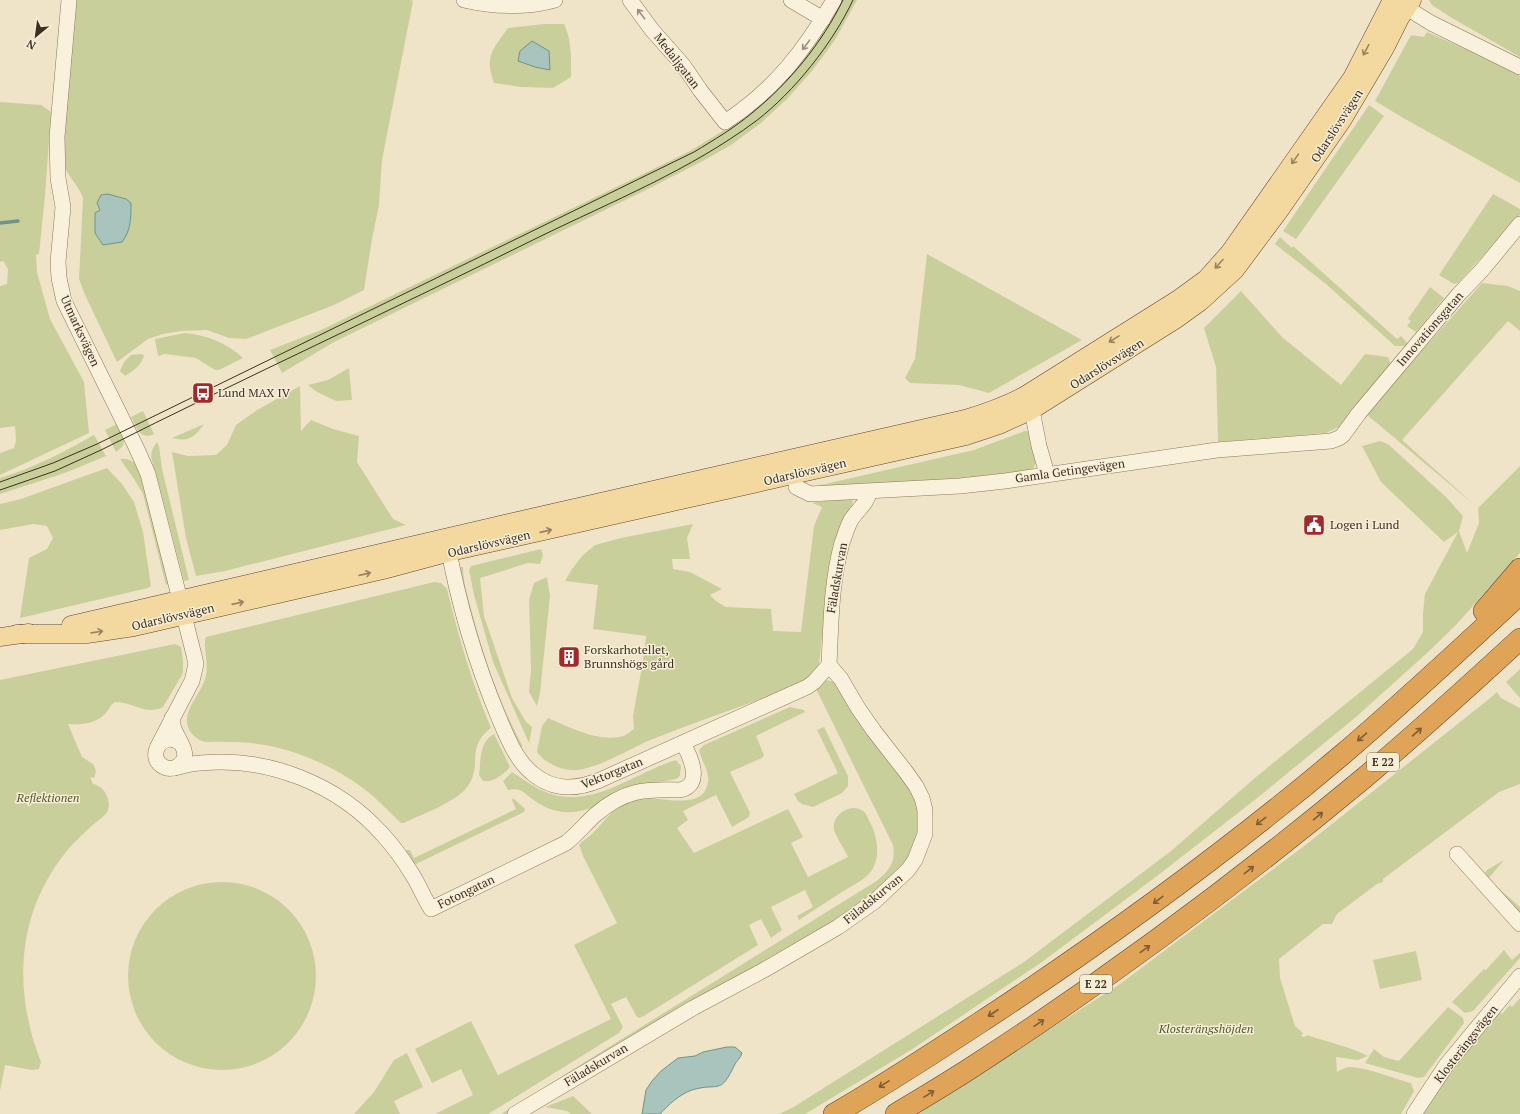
<svg xmlns="http://www.w3.org/2000/svg" width="1520" height="1114" viewBox="0 0 1520 1114" font-family="'PT Serif',serif">
  <rect width="100%" height="100%" fill="#f0e4c8"/>
  <g fill="#c9cf9b">
    <path d="M76,0H411L413,1L382,160L379,205L372,239L364,290L334,305L246,339L229,338L207,330L181,331L163,334L148,339L117,362L85,295L79,279L83,198C79,186 69,178 65,167C63,160 64,152 64,145Z"/>
    <polygon points="839,0 857,0 835,40 812,71 787,99 761,123 731,145 701,162 644,191 334,342 282,373 270,350 321,330 639,176 690,151 721,132 748,111"/>
    <polygon points="1429,0 1520,0 1520,57 1452,18 1432,5"/>
    <path d="M544,24H564C572,40 571,59 571,77L553,88L521,87L494,83C484,56 493,49 508,28Z"/>
    <polygon points="1427,32 1497,63 1520,76 1520,183 1405,119 1375,101 1411,35 1424,37"/>
    <polygon points="0,102 41,105 51,112 45,196 39,254 36,255 37,272 50,319 84,382 89,433 0,475 0,453 14,448 16,441 15,426 0,428 0,286 7,284 8,269 3,261 0,262"/>
    <polygon points="1369,105 1384,116 1296,239 1283,231"/>
    <polygon points="1493,194 1520,209 1520,215 1458,283 1454,284 1439,275"/>
    <polygon points="1280,237 1292,248 1293,246 1397,339 1401,336 1408,344 1405,346 1395,346 1326,284 1275,244"/>
    <polygon points="927,254 1082,340 989,393 959,385 910,383 905,378 915,359"/>
    <polygon points="1482,283 1508,286 1520,291 1520,331 1508,321 1402,440 1478,508 1520,466 1520,553 1456,625 1426,654 1356,717 1261,795 1157,876 1042,962 911,1050 805,1114 779,1114 792,1108 1024,962 1171,851 1256,777 1413,649 1423,632 1423,613 1425,594 1458,532 1444,542 1381,482 1362,446 1380,441 1388,444 1447,498 1463,516 1459,531 1467,553 1479,523 1478,508 1366,414"/>
    <polygon points="1430,287 1444,298 1416,332 1407,326 1411,321 1408,319"/>
    <polygon points="1241,291 1282,337 1341,385 1365,354 1388,357 1391,365 1341,426 1326,433 1218,442 1216,367 1204,328"/>
    <path d="M185,333C207,335 227,343 243,358L219,370H215L196,358L165,354L158,356L155,339Z"/>
    <path d="M140,354L144,355C142,365 133,371 125,376L120,371L124,362L131,355Z"/>
    <polygon points="349,368 352,400 336,401 317,392 308,385 328,380"/>
    <polygon points="300,386 301,431 311,420 333,429 359,436 357,462 393,519 406,525 225,571 196,576 186,538 172,452 188,456 216,455 227,445 236,425 257,410"/>
    <path d="M143,411L154,434C140,441 136,426 131,417Z"/>
    <polygon points="117,424 124,440 123,446 116,452 105,430"/>
    <path d="M204,424C194,438 189,442 172,438Z"/>
    <path d="M1025,431H1028L1036,463L1032,470C959,481 885,483 812,487L974,450Z"/>
    <path d="M94,435L106,456L65,473L0,494V478C33,468 64,452 94,435Z"/>
    <path d="M157,442L159,446L162,469L189,580L184,581L156,473C151,459 148,454 157,442Z"/>
    <path d="M120,459C128,458 132,461 139,466L170,584L166,585L143,494L134,479Z"/>
    <polygon points="107,468 122,484 134,502 143,532 151,586 148,588 20,618 29,558 47,549 53,538 47,526 33,524 0,530 0,504 21,499"/>
    <path d="M848,498L853,501L852,506L826,602L819,664L813,674L809,679L788,689C741,707 694,722 648,741C628,750 592,772 571,770C558,769 544,762 537,752L542,726L548,718C569,727 600,743 623,736C627,735 631,731 634,729L633,716L643,661L646,636L593,629L598,585L565,581L572,569L583,555L595,545L621,538L693,524L687,538L690,559H672L673,569L690,572L722,589L710,595L716,601L726,607L771,609L773,631L801,632L814,526L822,507L812,503Z"/>
    <polygon points="541,549 543,555 540,564 528,563 480,578 484,616 512,698 526,722 532,727 529,743 493,662 474,595 469,570 471,566"/>
    <path d="M460,567H463C463,582 468,597 472,612C484,659 500,704 523,747L519,746L512,735L472,629Z"/>
    <polygon points="547,577 550,596 540,693 537,706 529,692 531,671 529,600 534,583"/>
    <path d="M434,582L441,583L447,589C459,638 471,681 491,728C465,748 483,764 468,786C457,802 422,814 404,823H401C392,815 384,806 375,798C347,773 311,756 275,747C259,743 241,742 224,742C217,741 209,743 202,741C199,740 195,737 192,734C177,716 200,696 205,679C210,664 202,645 206,637Z"/>
    <path d="M175,644L181,647L183,661V673L163,707C147,716 133,702 115,702C110,705 109,710 105,714C95,724 81,725 68,724L82,757L93,764L96,771L94,778L90,777L93,784C104,785 113,802 107,812C104,817 98,820 94,824C84,833 74,842 66,852C16,914 13,991 41,1062L39,1069L32,1070L5,1065L0,1091V680Z"/>
    <polygon points="1520,669 1520,698 1506,682"/>
    <path d="M826,680L835,682L914,791L921,815L917,840L903,868L856,908L507,1114H501L875,882C889,872 896,862 893,845L816,689Z"/>
    <path d="M1497,692L1501,698L1520,708V784L1499,792L1383,879V882L1377,884L1337,914L1332,924H1323L1279,959L1280,978L1295,1026L1303,1033L1301,1036L1305,1037L1307,1035C1327,1042 1348,1046 1368,1056L1358,1060L1336,1057L1337,1072C1340,1070 1344,1068 1348,1067C1364,1066 1395,1079 1411,1083L1414,1091L1401,1114H917L1120,984L1308,843L1489,699Z"/>
    <path d="M790,707L804,710L805,712L756,736L764,755L762,758L730,772L750,813L749,817L732,827L716,795L683,811L688,820L677,828L694,853L788,809L803,837L791,843L808,877L848,857C844,848 837,839 834,830C831,815 851,802 863,811C867,814 868,819 871,824C877,838 881,855 872,870C866,879 854,885 845,890C830,900 814,910 799,920L797,916L813,907L805,890L771,907L782,930L771,938L761,919L749,925L758,945L642,1017L639,1018L637,1017L626,997L611,1004L623,1027L619,1033L488,1114H435L473,1095L461,1069L432,1083L415,1049L471,1021L498,1075L611,1019L574,945L617,923L583,856L579,845C583,840 589,837 593,833C605,821 613,807 629,800C651,791 703,816 708,782C710,771 701,761 699,750L704,745Z"/>
    <polygon points="824,727 848,776 848,786 842,793 813,807 802,804 798,801 794,794 838,773 817,730"/>
    <path d="M494,734L510,767C504,774 493,783 483,781L479,775C481,760 479,742 494,734Z"/>
    <path d="M676,760L681,766L680,775L678,778C668,782 657,781 647,784C622,793 590,815 563,812C554,811 543,807 535,801C524,794 523,787 508,790L503,781L512,772C523,779 532,786 543,791C590,812 633,773 676,760Z"/>
    <polygon points="513,798 525,809 524,812 416,864 410,863 404,853 405,850 410,850 414,858 516,809 512,800"/>
    <polygon points="1504,860 1488,879 1520,907 1520,915 1483,876 1487,870"/>
    <circle cx="222" cy="976" r="94"/>
    <polygon points="1504,950 1512,960 1520,953 1520,958 1473,1011 1465,1013 1452,1002 1484,969 1486,970"/>
    <polygon points="1416,951 1422,980 1380,989 1373,960"/>
    <polygon points="1520,998 1520,1114 1423,1114 1453,1069 1499,1012 1502,1014 1510,1005 1512,1007"/>
    <polygon points="1448,1007 1463,1018 1464,1023 1424,1077 1418,1078 1365,1063 1374,1049 1384,1057 1399,1061"/>
    <polygon points="407,1053 423,1087 394,1101 400,1114 354,1114 374,1092 394,1060"/>
    <polygon points="573,1096 592,1114 571,1114 567,1111 545,1107"/>
  </g>
  <g fill="#a9c4bc" stroke="#6f938a">
    <polygon points="532,41 549,51 550,70 535,67 518,61 520,51"/>
    <path d="M108,194L126,199L131,203C131,218 131,230 122,242L103,245L95,233V213L100,210L97,203L101,195Z"/>
    <path d="M727,1047H735L742,1053C741,1058 736,1061 734,1066C720,1096 718,1082 692,1090C680,1094 668,1105 660,1114H642L646,1090L652,1081L661,1071L678,1058L695,1056L703,1052Z"/>
  </g>
  <g fill="none" stroke-linecap="round" stroke-linejoin="round">
    <polyline stroke="#6f938a" stroke-width="3.5" points="0,223 18,221"/>
    <g stroke="#8d765c" stroke-width="16">
      <g id="minor">
        <polyline points="69,0 57,137 58,178 63,207 58,262 59,278 64,301 136,447 148,474 194,655 196,664 192,681 158,746"/>
        <path d="M464,0C493,7 527,8 555,0"/>
        <path d="M630,0L652,30L683,65L700,90L725,122C775,89 804,51 834,0"/>
        <polyline points="791,0 823,19"/>
        <polyline points="1402,0 1407,8 1431,23 1520,67"/>
        <polyline points="1026,401 1032,410 1039,446 1047,474"/>
        <polyline points="796,487 810,494 960,486 1005,481 1217,450 1331,441 1339,438 1343,435 1359,413 1459,294 1482,270 1520,224"/>
        <path d="M447,541C458,602 475,661 499,718C507,737 516,760 532,773C553,791 576,790 600,780L807,687L814,682L829,665"/>
        <path d="M172,718C172,722 173,727 175,731C179,741 193,757 178,766C174,769 168,769 164,767C145,758 162,729 180,743"/>
        <path d="M174,768C183,766 192,763 201,763C268,756 339,785 383,835C394,847 404,861 412,874C419,885 424,898 431,909L566,843C577,834 585,824 595,815C624,790 643,789 680,790C704,785 690,756 683,743"/>
        <polyline points="1457,854 1520,924"/>
        <path d="M515,1114L693,1008L764,970L838,927L875,901L908,870L915,860L925,834V810L922,798L916,786L906,772L874,731L858,708L841,679L829,665C831,624 831,583 842,543C845,535 847,527 851,520C857,510 868,503 869,492"/>
        <polyline points="1414,1114 1447,1064 1520,976"/>
      </g>
    </g>
    <g stroke="#5b4430" stroke-width="19">
      <g id="major">
        <path d="M71,625L535,517L965,419C985,413 1005,406 1024,396L1180,298L1206,279L1230,252L1352,78L1392,0"/>
        <polyline points="16,634 87,634 134,627 383,570 450,552 966,436 999,425 1032,410 1175,320 1200,302 1235,270 1279,211 1343,119 1385,48 1400,18 1412,0"/>
        <polyline points="0,637 29,633"/>
      </g>
    </g>
    <g stroke="#5b4430" stroke-width="22">
      <g id="highway">
        <polyline points="1484,611 1520,569"/>
        <path d="M834,1114C890,1082 944,1046 999,1010C1118,931 1234,846 1343,754C1404,702 1462,648 1520,594"/>
        <path d="M896,1114C924,1097 953,1080 980,1062C1114,975 1241,880 1364,778C1417,733 1469,686 1520,639"/>
      </g>
    </g>
    <use href="#minor" stroke="#faf1dc" stroke-width="15"/>
    <use href="#major" stroke="#f3d9a0" stroke-width="18"/>
    <use href="#highway" stroke="#e0a458" stroke-width="21"/>
    <g stroke="#3d2e20" stroke-width="1">
      <path d="M0,482L53,463L97,444L694,152C714,140 734,128 752,113C789,83 822,43 843,0"/>
      <path d="M0,490L55,471L101,450C246,377 394,309 539,237C613,201 690,170 756,121C794,92 833,43 853,0"/>
    </g>
  </g>
  <defs><path id="oneway-shaft" d="M-6 0H5M1.5-3L5.5 0L1.5 3" fill="none" stroke-width="1.6" stroke-linecap="round" stroke-linejoin="round"/></defs>
  <g stroke="#9c907e">
    <use href="#oneway-shaft" transform="translate(641 14) rotate(-127)"/>
    <use href="#oneway-shaft" transform="translate(806 45) rotate(127)"/>
  </g>
  <g stroke="#988460">
    <use href="#oneway-shaft" transform="translate(1366 50) rotate(118)"/>
    <use href="#oneway-shaft" transform="translate(1295 159) rotate(125)"/>
    <use href="#oneway-shaft" transform="translate(1219 264) rotate(132)"/>
    <use href="#oneway-shaft" transform="translate(1114 339) rotate(148)"/>
    <use href="#oneway-shaft" transform="translate(546 531) rotate(-13)"/>
    <use href="#oneway-shaft" transform="translate(365 574) rotate(-13)"/>
    <use href="#oneway-shaft" transform="translate(238 603) rotate(-13)"/>
    <use href="#oneway-shaft" transform="translate(97 632) rotate(-8)"/>
  </g>
  <g stroke="#7e5d36">
    <use href="#oneway-shaft" transform="translate(1417 732) rotate(-41)"/>
    <use href="#oneway-shaft" transform="translate(1362 737) rotate(139)"/>
    <use href="#oneway-shaft" transform="translate(1318 816) rotate(-39)"/>
    <use href="#oneway-shaft" transform="translate(1261 821) rotate(142)"/>
    <use href="#oneway-shaft" transform="translate(1249 870) rotate(-38)"/>
    <use href="#oneway-shaft" transform="translate(1158 900) rotate(143)"/>
    <use href="#oneway-shaft" transform="translate(1145 949) rotate(-36)"/>
    <use href="#oneway-shaft" transform="translate(993 1013) rotate(147)"/>
    <use href="#oneway-shaft" transform="translate(1039 1023) rotate(-34)"/>
    <use href="#oneway-shaft" transform="translate(884 1084) rotate(148)"/>
    <use href="#oneway-shaft" transform="translate(929 1094) rotate(-32)"/>
  </g>
  <defs>
    <g id="bus-square" transform="scale(1.15)"><rect x="-9" y="-9" width="18" height="18" rx="4" fill="#9e2a2b" stroke="#f7eed8"/><path d="M-5-6H5V4H4V6H2V4H-2V6H-4V4H-5ZM-3.5-4V0h7V-4ZM-3.5 1.2v1.5H-2V1.2ZM2 1.2v1.5H3.5V1.2Z" fill="#fff"/></g>
    <g id="civic-square" transform="scale(1.15)"><rect x="-9" y="-9" width="18" height="18" rx="4" fill="#9e2a2b" stroke="#f7eed8"/><path d="M-.6-6.5H3V-4.5H.6V-3L4-1V1h2V6H-6V1h2V-1L-.6-3ZM-1.2 2.5V6h2.4V2.5Z" fill="#fff"/></g>
    <g id="building-square" transform="scale(1.15)"><rect x="-9" y="-9" width="18" height="18" rx="4" fill="#9e2a2b" stroke="#f7eed8"/><path d="M-4-6H4V6H1V3H-1V6H-4ZM-2.5-4.3h1.7v1.8h-1.7ZM.8-4.3h1.7v1.8H.8ZM-2.5-1h1.7V.8h-1.7ZM.8-1h1.7V.8H.8Z" fill="#fff"/></g>
  </defs>
  <g fill-rule="evenodd">
    <use href="#bus-square" x="203" y="393"/>
    <use href="#civic-square" x="1314" y="525"/>
    <use href="#building-square" x="569" y="657"/>
  </g>
  <g text-anchor="middle" stroke-width="3" stroke-linejoin="round" paint-order="stroke">
    <g fill="#f7eed8" stroke="#756857" stroke-width="1">
      <rect x="1367" y="753" width="32" height="18" rx="3"/>
      <rect x="1080" y="975" width="32" height="18" rx="3"/>
    </g>
    <g font-size="11" font-weight="bold" fill="#3d2e20">
      <text x="1383" y="766">E 22</text>
      <text x="1096" y="988">E 22</text>
    </g>
    <g font-size="12" fill="#3d2e20" stroke="#f7eed8">
      <text transform="translate(677 61) rotate(52)" y="4">Medaljgatan</text>
      <text transform="translate(1337 126) rotate(-57)" y="4">Odarslövsvägen</text>
      <text transform="translate(1430 329) rotate(-49)" y="4">Innovationsgatan</text>
      <text transform="translate(80 331) rotate(65)" y="4">Utmarksvägen</text>
      <text transform="translate(1107 364) rotate(-32)" y="4">Odarslövsvägen</text>
      <text transform="translate(1070 471) rotate(-8)" y="4">Gamla Getingevägen</text>
      <text transform="translate(805 472) rotate(-13)" y="4">Odarslövsvägen</text>
      <text transform="translate(489 544) rotate(-13)" y="4">Odarslövsvägen</text>
      <text transform="translate(837 578) rotate(-80)" y="4">Fäladskurvan</text>
      <text transform="translate(173 617) rotate(-13)" y="4">Odarslövsvägen</text>
      <text transform="translate(612 773) rotate(-22)" y="4">Vektorgatan</text>
      <text transform="translate(466 892) rotate(-26)" y="4">Fotongatan</text>
      <text transform="translate(873 899) rotate(-39)" y="4">Fäladskurvan</text>
      <text transform="translate(1466 1044) rotate(-52)" y="4">Klosterängsvägen</text>
      <text transform="translate(596 1065) rotate(-31)" y="4">Fäladskurvan</text>
    </g>
    <g font-size="12" fill="#3d2e20" stroke="#f7eed8" text-anchor="start">
      <text x="218" y="397">Lund MAX IV</text>
      <text x="1330" y="529">Logen i Lund</text>
      <text x="584" y="654">Forskarhotellet,<tspan x="584" dy="14">Brunnshögs gård</tspan></text>
    </g>
    <g font-size="12" font-style="italic" fill="#4d5a26" stroke="#f7eed8">
      <text x="48" y="802">Reflektionen</text>
      <text x="1206" y="1033">Klosterängshöjden</text>
    </g>
  </g>
  <g transform="translate(36 36) rotate(209)" stroke="#f7eed8" stroke-width="3" paint-order="stroke">
  <path d="M0-3L7 15L0 10L-7 15Z" fill="#3d2e20"/>
  <text y="-6" font-size="11" font-weight="bold" text-anchor="middle" fill="#3d2e20">N</text>
  </g>
</svg>
